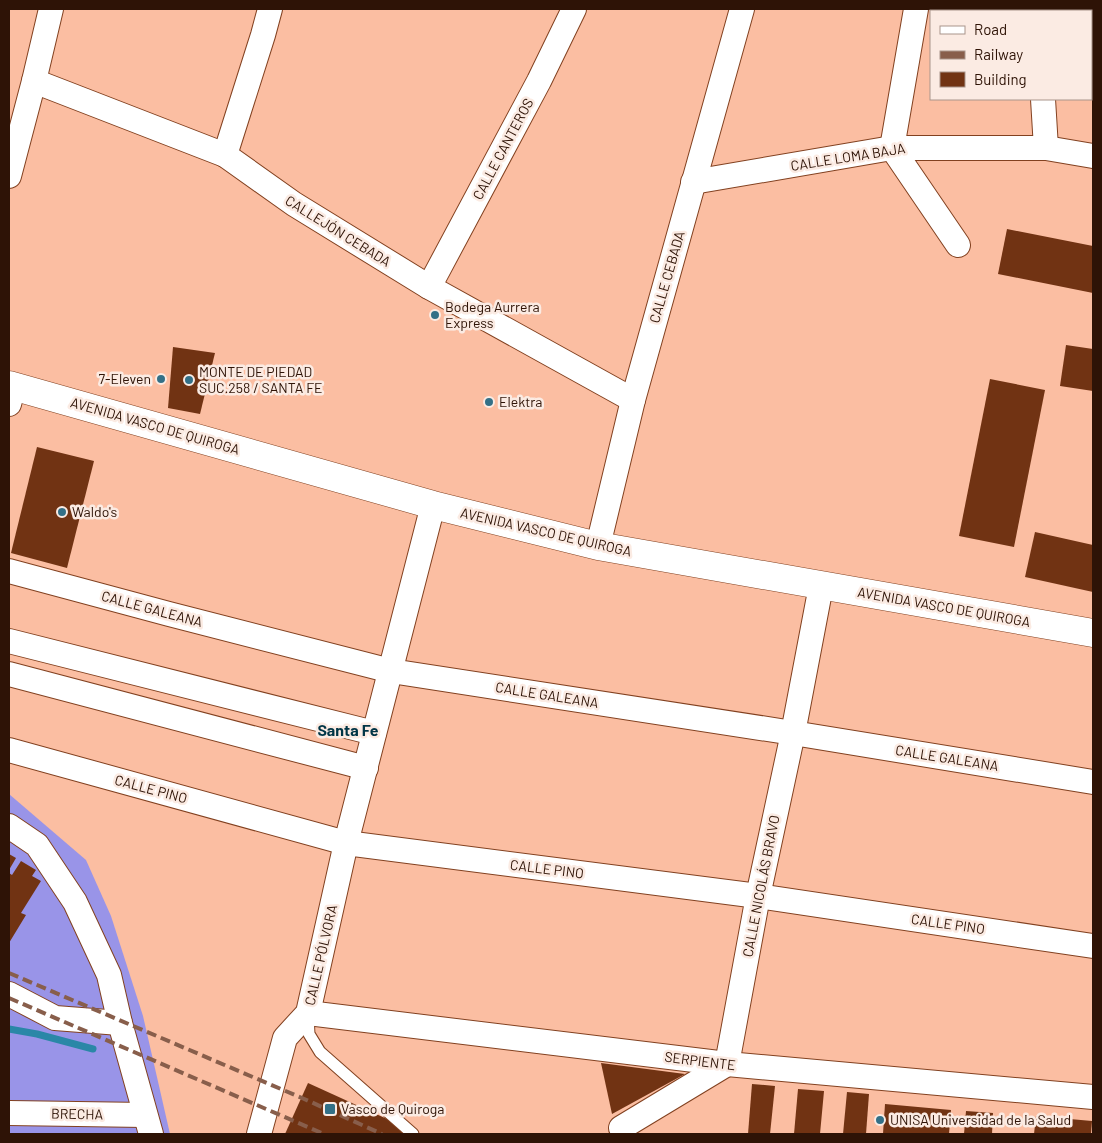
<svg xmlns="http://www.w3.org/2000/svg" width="1102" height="1143" viewBox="0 0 1102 1143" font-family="Barlow,sans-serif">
  <rect width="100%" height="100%" fill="#fbbea2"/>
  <polygon fill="#9994e8" points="9,794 86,860 111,916 143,1016 170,1134 9,1134"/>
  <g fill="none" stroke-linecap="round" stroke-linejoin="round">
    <polyline stroke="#2a87a7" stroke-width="7" points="9,1029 37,1034 93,1049"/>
  </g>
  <g fill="#713313">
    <polygon points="1007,229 1093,246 1093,293 998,274"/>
    <polygon points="1066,345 1093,349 1093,391 1060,386"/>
    <polygon points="173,347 215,353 200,414 168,408"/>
    <polygon points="990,379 1045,390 1014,547 959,536"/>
    <polygon points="37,447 94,461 67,568 11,553"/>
    <polygon points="1035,532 1093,545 1093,592 1025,577"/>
    <polygon points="9,854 16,858 9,870"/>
    <polygon points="21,861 36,870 32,876 41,881 21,913 26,915 9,943 9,873 12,875"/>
    <polygon points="601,1063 685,1074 612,1114"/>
    <polygon points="308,1083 420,1134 285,1134"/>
    <polygon points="752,1084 775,1086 770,1134 748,1134"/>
    <polygon points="798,1089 824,1091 820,1134 794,1134"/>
    <polygon points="847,1092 869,1094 866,1134 843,1134"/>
    <polygon points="885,1104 951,1110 949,1134 883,1134"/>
    <polygon points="966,1111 993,1113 992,1134 964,1134"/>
    <polygon points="1036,1116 1092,1121 1091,1134 1034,1134"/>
  </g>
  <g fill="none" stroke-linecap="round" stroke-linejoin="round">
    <g stroke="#824120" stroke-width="13">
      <polyline id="service" points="308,1015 309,1034 320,1052 413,1134"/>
    </g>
    <g stroke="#824120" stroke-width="26">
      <g id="minor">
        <polyline points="916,9 892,148 958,245"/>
        <polyline points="1038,9 1038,11"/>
        <polyline points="34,81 225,155 294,204 429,287 633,400"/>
        <polyline points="1043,99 1046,148"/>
        <polyline points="225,155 263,35 270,9"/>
        <polyline points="9,176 34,81 51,9"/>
        <polyline points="693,182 892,148 1046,148 1093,156"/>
        <polyline points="429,287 539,81 574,9"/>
        <polyline points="9,404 14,386"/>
        <polyline points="598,546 633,400 742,9"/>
        <polyline points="9,571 169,614 391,671 793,733 1093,782"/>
        <polyline points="9,641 374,733"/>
        <polyline points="9,674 366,768"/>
        <polyline points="9,750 346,843 758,896 1093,946"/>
        <polyline points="9,826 37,845 75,902 109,975 120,1023 151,1134"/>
        <polyline points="9,994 55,1018 120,1023"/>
        <polyline points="308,1013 727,1064 1093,1097"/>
        <polyline points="9,1113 145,1115"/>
        <polyline points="621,1128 727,1064 758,896 793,733 821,586"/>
        <polyline points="259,1134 285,1038 308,1013 346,843 433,505"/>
      </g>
    </g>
    <g stroke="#824120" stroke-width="29">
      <polyline id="secondary" points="9,385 433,505 598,546 1093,633"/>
    </g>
    <use href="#service" stroke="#fff" stroke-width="11"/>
    <use href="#minor" stroke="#fff" stroke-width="24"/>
    <use href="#secondary" stroke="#fff" stroke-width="28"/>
    <g stroke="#885e4b" stroke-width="4" stroke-dasharray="10 5" stroke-linecap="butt">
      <polyline points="9,973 302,1098 382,1134"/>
      <polyline points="9,998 324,1134"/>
    </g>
  </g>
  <g fill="#337087" stroke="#fbebe3" stroke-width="2">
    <circle cx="435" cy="315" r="5"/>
    <circle cx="161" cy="379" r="5"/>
    <circle cx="189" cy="380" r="5"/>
    <circle cx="489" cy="402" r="5"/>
    <circle cx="62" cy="512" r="5"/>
    <rect x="324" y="1103" width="12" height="12" rx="2.5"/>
    <circle cx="880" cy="1120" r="5"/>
  </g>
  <g text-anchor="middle" stroke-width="5" stroke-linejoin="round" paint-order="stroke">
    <g font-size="14" fill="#2e1306" stroke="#fbebe3">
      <text transform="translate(503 149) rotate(-62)" y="5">CALLE CANTEROS</text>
      <text transform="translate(848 157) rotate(-9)" y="5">CALLE LOMA BAJA</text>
      <text transform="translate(338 231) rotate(32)" y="5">CALLEJÓN CEBADA</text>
      <text transform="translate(667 277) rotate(-74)" y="5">CALLE CEBADA</text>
      <text transform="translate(155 426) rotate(16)" y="5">AVENIDA VASCO DE QUIROGA</text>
      <text transform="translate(546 532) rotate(13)" y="5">AVENIDA VASCO DE QUIROGA</text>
      <text transform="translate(944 607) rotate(10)" y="5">AVENIDA VASCO DE QUIROGA</text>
      <text transform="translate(152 609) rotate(15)" y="5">CALLE GALEANA</text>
      <text transform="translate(547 695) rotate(9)" y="5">CALLE GALEANA</text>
      <text transform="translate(947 758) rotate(9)" y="5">CALLE GALEANA</text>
      <text transform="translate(151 789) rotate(15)" y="5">CALLE PINO</text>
      <text transform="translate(547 869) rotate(7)" y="5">CALLE PINO</text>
      <text transform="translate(761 886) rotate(-79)" y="5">CALLE NICOLÁS BRAVO</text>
      <text transform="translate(948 924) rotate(8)" y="5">CALLE PINO</text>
      <text transform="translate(321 955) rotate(-77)" y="5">CALLE PÓLVORA</text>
      <text transform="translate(700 1061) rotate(7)" y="5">SERPIENTE</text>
      <text transform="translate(77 1114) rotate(1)" y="5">BRECHA</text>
    </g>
    <g font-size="14" fill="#2e1306" stroke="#fbebe3" text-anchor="start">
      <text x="445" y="312">Bodega Aurrera<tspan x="445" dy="16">Express</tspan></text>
      <text x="199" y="377">MONTE DE PIEDAD<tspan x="199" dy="16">SUC.258 / SANTA FE</tspan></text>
      <text x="151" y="384" text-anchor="end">7-Eleven</text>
      <text x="499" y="407">Elektra</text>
      <text x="72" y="517">Waldo's</text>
      <text x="341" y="1114">Vasco de Quiroga</text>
      <text x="890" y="1125">UNISA Universidad de la Salud</text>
    </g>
    <g font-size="16" font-weight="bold" fill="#003546" stroke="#fbebe3">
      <text x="348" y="736">Santa Fe</text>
    </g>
  </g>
  <rect width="1102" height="1143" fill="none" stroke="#2e1306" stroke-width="20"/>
  <rect x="930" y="10" width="162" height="90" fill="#fbebe3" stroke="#a9958b"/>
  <rect x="940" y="26" width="25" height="8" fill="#ffffff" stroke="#a9958b"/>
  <text x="974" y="35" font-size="15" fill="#2e1306">Road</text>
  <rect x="940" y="51" width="25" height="8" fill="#885e4b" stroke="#a9958b"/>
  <text x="974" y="60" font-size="15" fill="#2e1306">Railway</text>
  <rect x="940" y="72" width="25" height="15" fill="#713313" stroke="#a9958b"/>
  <text x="974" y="85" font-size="15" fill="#2e1306">Building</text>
</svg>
